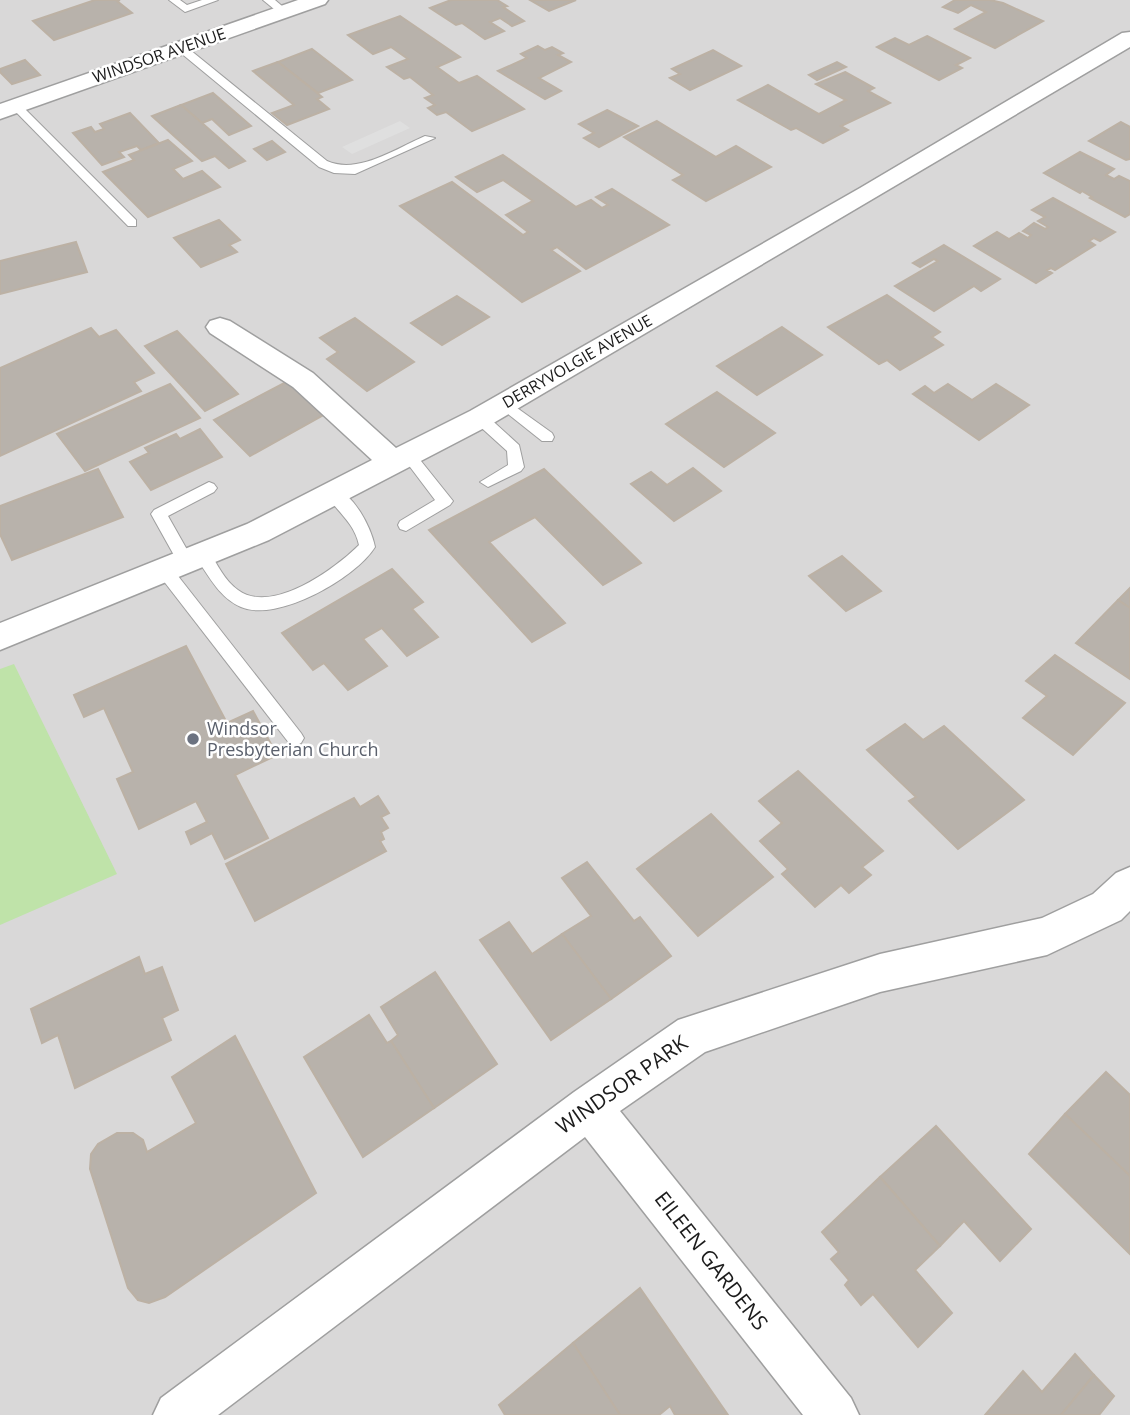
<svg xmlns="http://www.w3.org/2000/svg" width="1130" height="1415" viewBox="0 0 1130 1415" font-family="'Open Sans',sans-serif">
  <rect width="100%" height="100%" fill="#ece9e1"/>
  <rect fill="#d9d8d8" x="0" y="0" width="1130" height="1415"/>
  <polygon fill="#bfe3a9" points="14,664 117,874 0,925 0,669"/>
  <polygon fill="#dfdfdf" points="400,121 410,128 352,154 342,147"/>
  <g fill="#b8b2ab" stroke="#bcb1a4" stroke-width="2">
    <polygon points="95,0 120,0 117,1 132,13 54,40 33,21"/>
    <polygon points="451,0 497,0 507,6 503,7 524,21 512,26 500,18 490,22 504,31 485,39 462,23 456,25 430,8"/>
    <polygon points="530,0 576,0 549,11"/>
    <polygon points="955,0 990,0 1003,3 1043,21 995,48 955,29 986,12 971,5 958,13 943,7"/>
    <polygon points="400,16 460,57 437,67 459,83 477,76 524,109 472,131 446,112 437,115 428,108 435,105 425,98 433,95 410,77 404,79 387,67 408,59 391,47 373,54 348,35"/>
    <polygon points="927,36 970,58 956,65 962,68 939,80 877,47 895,38 909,45"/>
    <polygon points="538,46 545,50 552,47 563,53 558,55 571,62 539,78 561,91 545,99 498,71 527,58 521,54"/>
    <polygon points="312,49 352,80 318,93 278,62"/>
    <polygon points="713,50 741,66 690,90 670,78 680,74 672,69"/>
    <polygon points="25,60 40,75 12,84 0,72 0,69"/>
    <polygon points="278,62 322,97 317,99 329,109 287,125 272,113 294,105 253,71"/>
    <polygon points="837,62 846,67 817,80 809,75"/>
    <polygon points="845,72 874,88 868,91 890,103 841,126 848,130 823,143 796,128 791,130 738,100 768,85 819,114 846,100 816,84"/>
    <polygon points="213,93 251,126 229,135 212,119 202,123 181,105"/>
    <polygon points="181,105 202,123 245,161 229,168 215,156 202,161 152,116"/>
    <polygon points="607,110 638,126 599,147 584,138 594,133 579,124"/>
    <polygon points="130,113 159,143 141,150 137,146 119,152 124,157 102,165 73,133 91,127 95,132 104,129 100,124"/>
    <polygon points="657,121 716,157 736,146 771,167 706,201 673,180 683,175 624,137"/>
    <polygon points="1121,122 1130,127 1130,159 1126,160 1089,141"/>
    <polygon points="168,140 192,161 173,169 183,179 202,171 220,187 148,217 103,172 134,160 129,155"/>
    <polygon points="272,141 285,152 267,160 254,149"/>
    <polygon points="1080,152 1114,169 1106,175 1114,179 1119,176 1130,181 1130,214 1125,217 1090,198 1092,197 1082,191 1080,193 1044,173"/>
    <polygon points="503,155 576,207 591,200 602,208 608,205 596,197 612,189 669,225 586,269 557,247 551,250 580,271 522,302 400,206 452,182 523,235 528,232 506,215 533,201 503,180 477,192 456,177"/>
    <polygon points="1053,198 1115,232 1100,241 1094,238 1089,241 1095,245 1055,270 1051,268 1047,270 1052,273 1036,283 974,246 997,232 1009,239 1019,233 1028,238 1031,235 1023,231 1034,223 1045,229 1048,227 1038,221 1045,217 1032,210"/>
    <polygon points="219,220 240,240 229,245 237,252 201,267 174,238"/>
    <polygon points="76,242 87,272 0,294 0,261"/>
    <polygon points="944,245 1000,279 981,291 974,286 934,311 895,286 938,261 934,259 920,267 913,263"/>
    <polygon points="887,295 940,332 932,337 943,345 900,370 887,360 879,364 828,327"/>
    <polygon points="457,296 489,317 442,345 411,323"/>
    <polygon points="355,318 414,362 367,391 327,359 338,352 320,338"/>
    <polygon points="782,327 822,355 757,395 717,366"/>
    <polygon points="91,328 99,337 116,330 154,373 134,382 141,391 0,456 0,368"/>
    <polygon points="177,331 238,394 205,411 145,346"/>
    <polygon points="290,380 327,413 250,456 214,420"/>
    <polygon points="170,384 200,418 85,471 57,434"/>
    <polygon points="948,384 972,400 996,384 1029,405 979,440 913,394 925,386 934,393"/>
    <polygon points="717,392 775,433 724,467 666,424"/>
    <polygon points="200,429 222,457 151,490 130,462 149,453 145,448 176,434 180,439"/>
    <polygon points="693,468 721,491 674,521 631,484 651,472 667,485"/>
    <polygon points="98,469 123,517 12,560 0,534 0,506"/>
    <polygon points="544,469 641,563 603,585 535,517 489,542 565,623 532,642 429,530"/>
    <polygon points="842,556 881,591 846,611 809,576"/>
    <polygon points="392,569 423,602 412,609 438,637 407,656 382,628 363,639 387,666 348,690 324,663 313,670 282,633"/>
    <polygon points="1130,588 1130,608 1118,600"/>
    <polygon points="1118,600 1130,608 1130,679 1076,643"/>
    <polygon points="186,646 227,723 253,711 277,755 235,775 268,838 225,859 212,833 191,844 186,832 207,822 196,801 139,829 117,779 133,772 104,708 84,717 74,695"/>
    <polygon points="1055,655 1125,703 1073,755 1023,718 1047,696 1026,681"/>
    <polygon points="905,724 923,740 944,726 1024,800 958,849 909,801 916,797 867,750"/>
    <polygon points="798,771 883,851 862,867 871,875 849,893 841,885 815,907 782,874 788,869 760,841 782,823 759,801"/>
    <polygon points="378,796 389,813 381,817 388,828 381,832 384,839 380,841 386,851 255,921 226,864 354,798 360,807"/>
    <polygon points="711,814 773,877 698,936 637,869"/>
    <polygon points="587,862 634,921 640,917 671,956 611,999 562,934 591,916 562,878"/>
    <polygon points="509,922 532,954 562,934 611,999 551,1040 480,940"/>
    <polygon points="139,957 145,974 162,967 178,1010 162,1018 171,1040 75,1088 58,1035 42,1043 31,1009"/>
    <polygon points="435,972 497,1064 434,1108 391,1041 398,1035 381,1007"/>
    <polygon points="369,1015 387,1043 391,1041 434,1108 363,1157 304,1057"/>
    <polygon points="235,1036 316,1193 165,1297 149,1303 138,1300 128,1288 90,1169 91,1154 98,1144 117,1133 133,1133 143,1140 147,1152 196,1123 172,1077"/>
    <polygon points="1106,1072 1130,1095 1130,1176 1065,1114"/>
    <polygon points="1065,1114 1130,1176 1130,1254 1029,1154"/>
    <polygon points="936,1126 1031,1229 1000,1261 964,1221 940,1246 880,1177"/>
    <polygon points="880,1177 940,1246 915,1270 952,1313 918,1347 873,1294 861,1305 845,1285 849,1280 831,1259 839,1252 822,1232"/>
    <polygon points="640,1288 728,1415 675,1415 670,1406 659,1415 620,1415 573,1343"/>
    <polygon points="573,1343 620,1415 505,1415 499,1405"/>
    <polygon points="1075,1354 1094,1375 1061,1415 985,1415 1023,1371 1042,1392"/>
    <polygon points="1094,1375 1114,1396 1099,1415 1061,1415"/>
  </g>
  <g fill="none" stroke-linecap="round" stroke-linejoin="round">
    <g stroke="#9f9f9f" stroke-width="2">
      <g id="lane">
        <polygon points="169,0 180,0 187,5 202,0 218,0 185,12"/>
        <polygon points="263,0 275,0 289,12 280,14"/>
        <path d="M176,45H184L327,161C358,175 397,148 425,136L435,138L355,174L334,173L319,167L176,49Z"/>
        <polygon points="12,104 20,104 136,220 136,226 128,226 12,108"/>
        <polygon points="503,398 552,433 554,437 552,441 542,441 498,406 496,403 498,400"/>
        <polygon points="480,413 485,414 519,445 524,467 521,471 488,487 480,482 508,465 507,451 475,422 473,418 475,414"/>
        <polygon points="408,450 413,451 453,501 450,505 406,531 400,529 398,525 400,521 435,500 401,455"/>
        <polygon points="209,482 214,484 217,488 214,492 168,516 194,562 186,568 180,566 151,514 154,510"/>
        <path d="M333,487C354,494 371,527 375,547C356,578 277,623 241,607C220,598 210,578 197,559L195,555L197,551H209C217,564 225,581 238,590C272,615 335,569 359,545C354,522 337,512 325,493Z"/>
        <polygon points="165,565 171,567 301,733 304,738 301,743 295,746 289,743 159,575 157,571 159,567"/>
      </g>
    </g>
    <g stroke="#9f9f9f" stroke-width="3">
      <g id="street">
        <polygon points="298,0 328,0 325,4 0,119 0,104"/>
        <polygon points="1130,32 1130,47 490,425 269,540 0,650 0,623 247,524 372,460 293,387 210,333 206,327 210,321 220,318 230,321 313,373 396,448 470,411 860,188 1122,33"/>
        <polygon points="1130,867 1130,911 1121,920 1047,955 880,992 705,1052 620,1111 851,1398 859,1415 803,1415 585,1137 218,1415 153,1415 161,1398 574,1092 678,1020 880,954 1042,918 1093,894 1116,873"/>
      </g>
    </g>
    <use href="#lane" fill="#fff" fill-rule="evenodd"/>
    <use href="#street" fill="#fff" fill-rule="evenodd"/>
  </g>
  <circle fill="#6b7280" stroke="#fff" stroke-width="2.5" cx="193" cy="739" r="7"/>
  <g text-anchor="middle" stroke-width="5" stroke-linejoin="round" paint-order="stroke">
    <g font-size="16" fill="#1b1b1b" stroke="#fff">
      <text transform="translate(159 55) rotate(-19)" y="6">WINDSOR AVENUE</text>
      <text transform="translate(577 361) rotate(-30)" y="6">DERRYVOLGIE AVENUE</text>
    </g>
    <g font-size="18" fill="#5b616d" stroke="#fff" text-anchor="start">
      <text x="207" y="735">Windsor<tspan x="207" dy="21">Presbyterian Church</tspan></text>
    </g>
    <g font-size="21" fill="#1b1b1b" stroke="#fff">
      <text transform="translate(622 1085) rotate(-35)" y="7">WINDSOR PARK</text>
      <text transform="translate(711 1261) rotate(52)" y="7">EILEEN GARDENS</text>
    </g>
  </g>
</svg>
